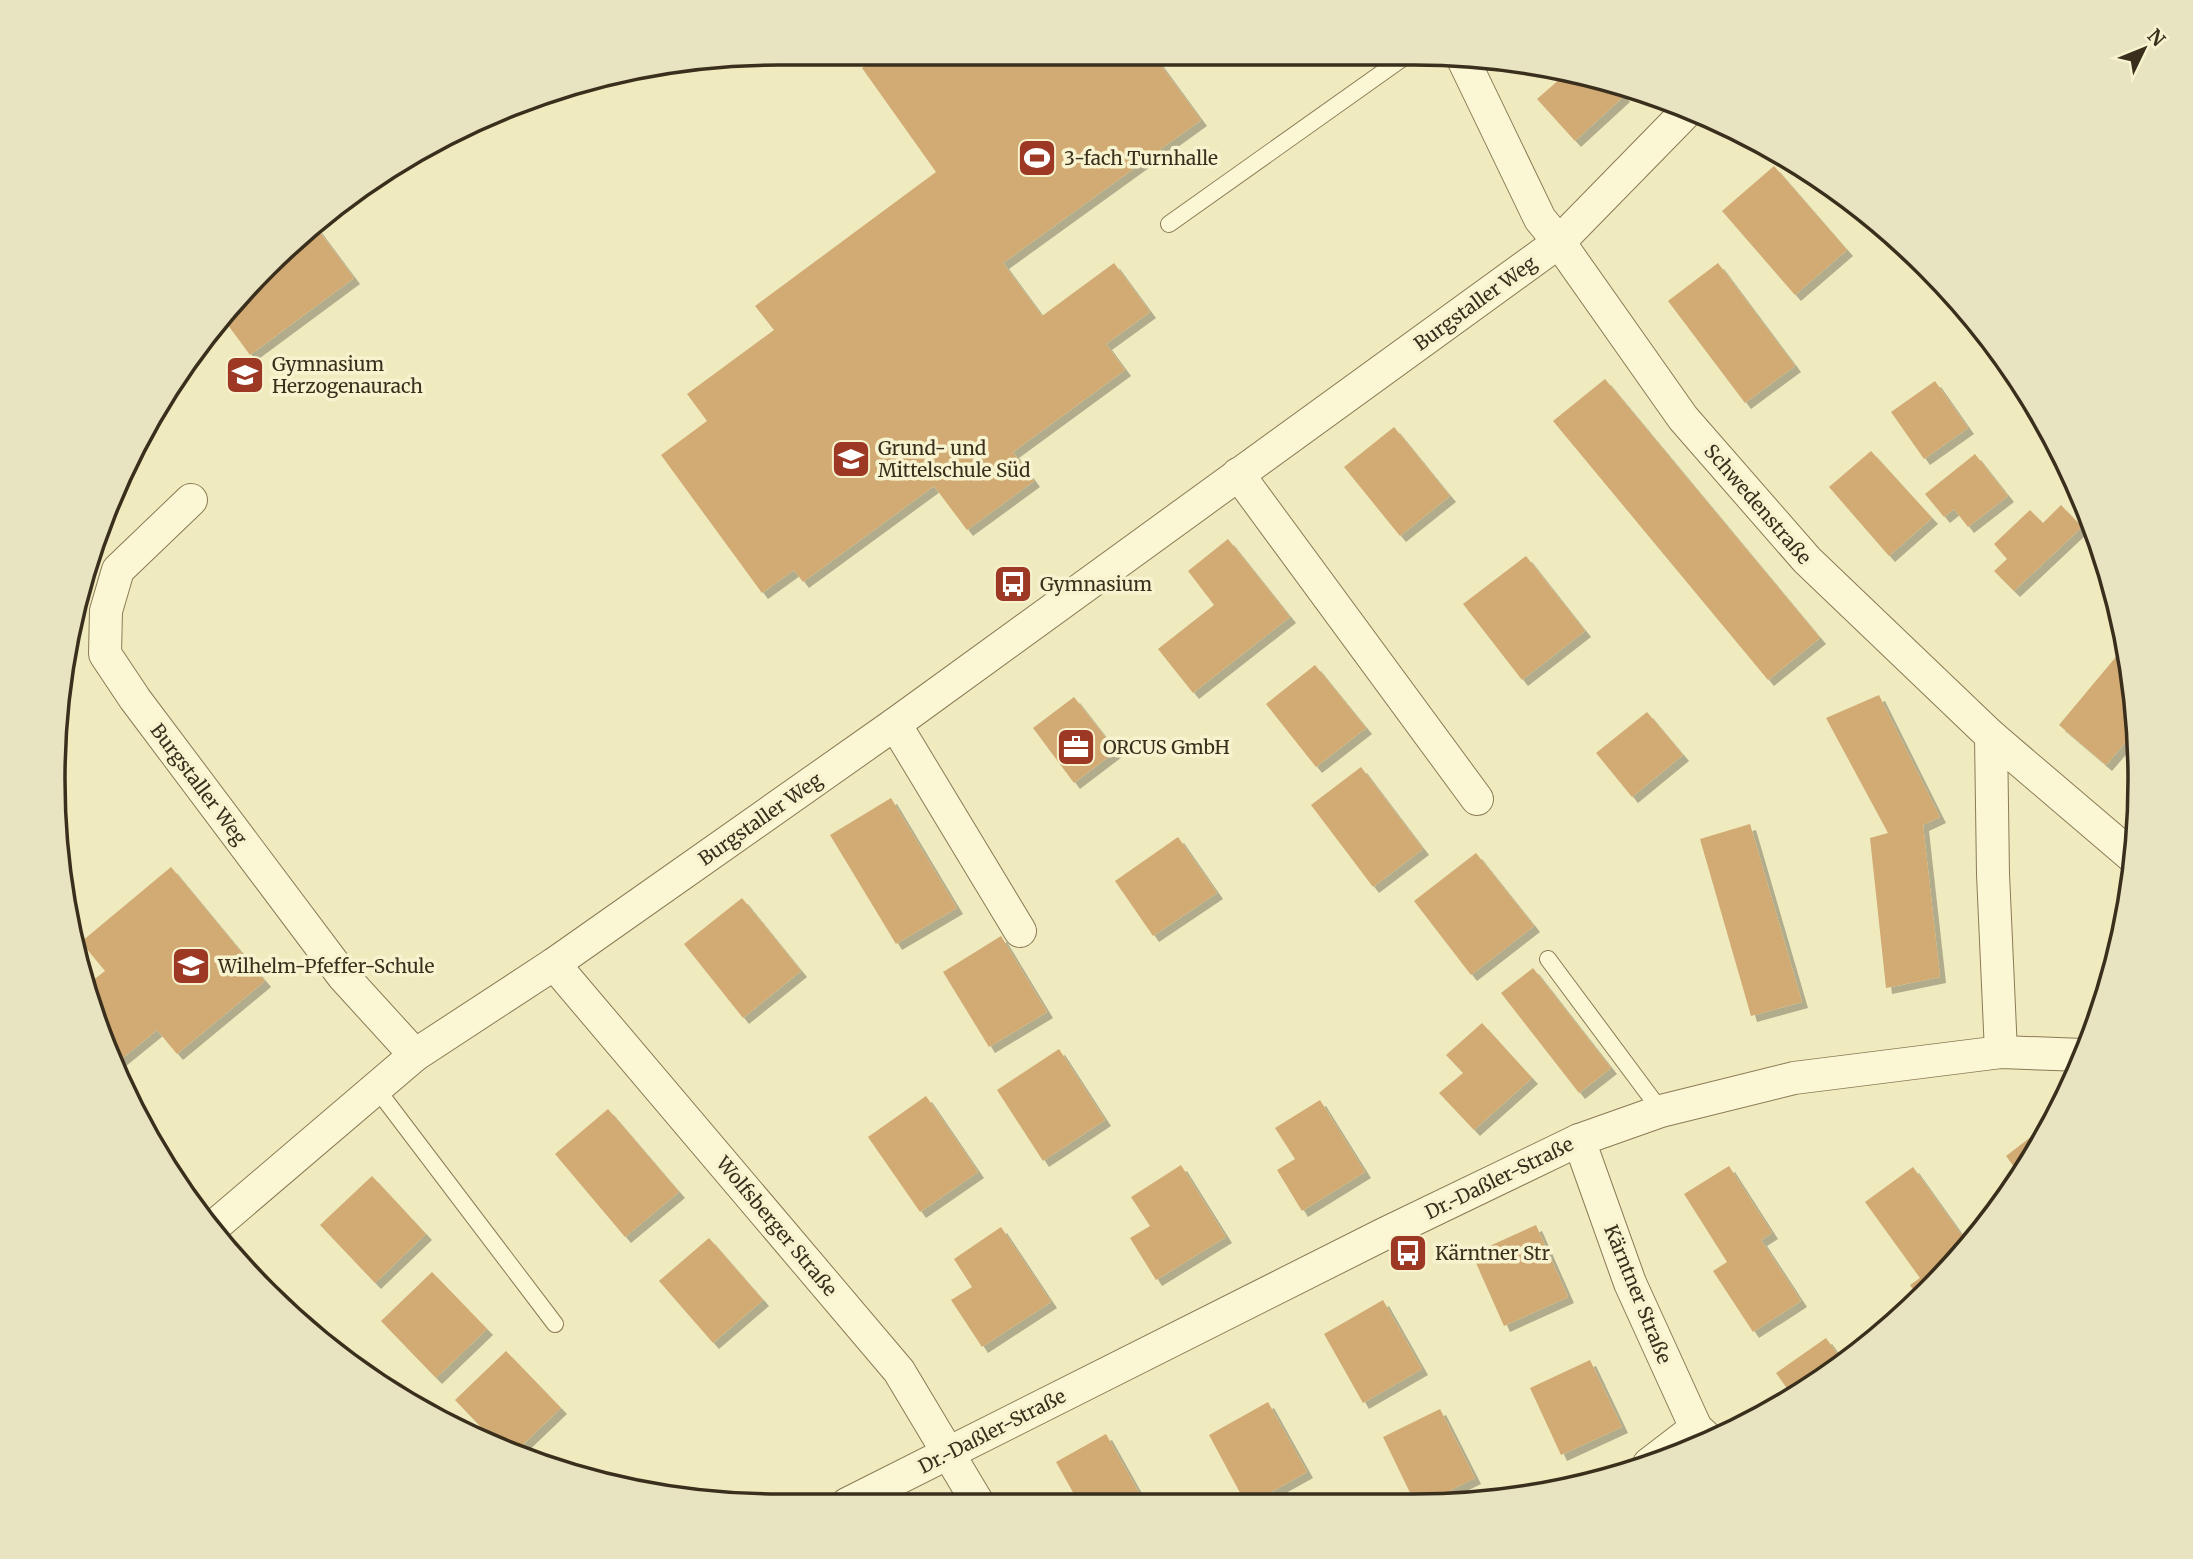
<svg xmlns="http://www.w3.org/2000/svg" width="2193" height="1559" viewBox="0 0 2193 1559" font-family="Merriweather,serif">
  <defs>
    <filter id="shadow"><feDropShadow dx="6" dy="6" stdDeviation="0" flood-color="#0004"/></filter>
  </defs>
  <rect width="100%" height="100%" fill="#f0eabf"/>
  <g fill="#d1ab73" filter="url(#shadow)">
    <polygon points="883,53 1129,53 1134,60 1145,53 1152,53 1201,120 1003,263 1042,316 1114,263 1150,312 1106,344 1125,370 1013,452 1034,481 967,530 934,486 803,582 794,570 762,593 661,455 707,421 687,394 774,330 755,306 936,172 862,68"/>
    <polygon points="1569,71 1613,84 1624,96 1575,141 1537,99"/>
    <polygon points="1774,166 1847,250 1795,295 1722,211"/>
    <polygon points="316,227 354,278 250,355 222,317 233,300"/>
    <polygon points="1718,263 1795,366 1745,403 1668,301"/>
    <polygon points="1605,379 1820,638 1768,680 1553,421"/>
    <polygon points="1935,381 1968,428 1924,459 1891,412"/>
    <polygon points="1394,427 1450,496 1400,536 1344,467"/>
    <polygon points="1871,451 1932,518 1889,556 1829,487"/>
    <polygon points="1975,454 2008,496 1968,527 1954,509 1944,517 1925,494"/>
    <polygon points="2061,505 2082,527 2014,591 1994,571 2007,559 1994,544 2030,510 2043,523"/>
    <polygon points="1228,539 1290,617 1193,693 1158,649 1214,605 1188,571"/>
    <polygon points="1526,556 1585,631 1522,680 1463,604"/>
    <polygon points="2125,646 2134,685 2136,730 2106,765 2059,725"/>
    <polygon points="1315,665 1366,728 1316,767 1266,704"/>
    <polygon points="1879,695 1940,817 1923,825 1940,977 1886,988 1870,838 1888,833 1826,718"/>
    <polygon points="1074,697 1116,751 1074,783 1033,728"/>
    <polygon points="1647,712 1683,755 1632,797 1596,753"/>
    <polygon points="1361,767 1423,849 1373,887 1311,805"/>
    <polygon points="891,798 957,908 896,944 830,835"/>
    <polygon points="1750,824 1802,1002 1751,1016 1700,839"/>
    <polygon points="1178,837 1217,893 1153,936 1115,881"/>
    <polygon points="1476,853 1534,926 1471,975 1414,901"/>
    <polygon points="171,867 265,981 177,1054 157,1030 114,1065 132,1086 125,1092 108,1058 88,984 105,971 81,942"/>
    <polygon points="742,898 801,971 743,1018 684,944"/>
    <polygon points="1001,936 1047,1012 989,1047 943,972"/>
    <polygon points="1533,968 1611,1068 1579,1093 1501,993"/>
    <polygon points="1482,1023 1532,1078 1474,1130 1439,1093 1463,1073 1446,1055"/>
    <polygon points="1059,1049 1105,1120 1043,1161 997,1090"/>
    <polygon points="926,1096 978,1172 920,1212 868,1137"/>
    <polygon points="1320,1100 1365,1172 1302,1211 1277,1170 1295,1159 1275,1128"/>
    <polygon points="608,1109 679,1192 625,1237 555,1154"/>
    <polygon points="2053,1120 2053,1121 2020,1175 2006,1156"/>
    <polygon points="1181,1165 1226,1237 1156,1280 1130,1238 1150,1226 1131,1197"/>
    <polygon points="1729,1166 1772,1233 1761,1240 1801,1301 1753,1332 1713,1271 1727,1262 1684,1194"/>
    <polygon points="1913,1167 1968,1244 1954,1254 1957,1258 1919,1298 1910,1285 1920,1278 1865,1202"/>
    <polygon points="372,1176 426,1234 375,1283 320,1225"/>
    <polygon points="1536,1225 1568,1297 1504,1326 1472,1254"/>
    <polygon points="1001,1227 1051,1302 982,1347 951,1300 972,1287 954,1259"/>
    <polygon points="709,1238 763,1300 713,1343 659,1281"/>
    <polygon points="432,1272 487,1329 436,1378 381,1321"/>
    <polygon points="1383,1300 1422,1369 1363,1403 1324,1334"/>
    <polygon points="1826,1338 1842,1360 1791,1394 1776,1373"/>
    <polygon points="506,1351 561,1408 514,1453 500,1447 455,1400"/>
    <polygon points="1590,1360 1622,1427 1561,1455 1530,1388"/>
    <polygon points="1268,1402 1307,1472 1253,1502 1245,1502 1209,1435"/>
    <polygon points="1440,1409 1475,1478 1429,1501 1414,1501 1383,1437"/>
    <polygon points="1106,1434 1142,1498 1134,1503 1079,1503 1056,1462"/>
  </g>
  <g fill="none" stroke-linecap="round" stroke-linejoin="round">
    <g stroke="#8a7b56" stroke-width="18">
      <g id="lane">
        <polyline points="1169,224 1410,53"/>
        <polyline points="1548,959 1661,1111"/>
        <polyline points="376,1088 555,1324"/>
      </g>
    </g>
    <g stroke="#8a7b56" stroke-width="34">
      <g id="street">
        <polyline points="1462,57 1540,219 1559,242 1683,418 1807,560 1991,736 1993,874 2001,1052"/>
        <polyline points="1238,474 1477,799"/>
        <polyline points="191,500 118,570 106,611 105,654 135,699 343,976 415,1055"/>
        <polyline points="895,724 1020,931"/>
        <polyline points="1991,736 2134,858"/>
        <polyline points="554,964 899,1371 978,1503"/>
        <polyline points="1579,1140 1630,1283 1696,1428 1710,1441"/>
        <polyline points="211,1229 415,1055 554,964 895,724 1559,242 1691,107"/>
        <polyline points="1649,1464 1696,1428"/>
        <polyline points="847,1504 1384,1234 1579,1140 1661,1111 1794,1078 2001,1052 2083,1055"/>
      </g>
    </g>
    <use href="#lane" stroke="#fbf6d3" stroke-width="16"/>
    <use href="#street" stroke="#fbf6d3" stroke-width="32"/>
  </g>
  <defs>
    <g id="stadium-square" transform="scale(2.0125)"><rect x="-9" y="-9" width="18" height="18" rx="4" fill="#9c3823" stroke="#f7f3cf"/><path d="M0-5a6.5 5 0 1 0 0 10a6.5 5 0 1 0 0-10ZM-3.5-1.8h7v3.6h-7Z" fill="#fff"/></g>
    <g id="school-square" transform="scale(2.0125)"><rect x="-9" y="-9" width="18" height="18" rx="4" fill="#9c3823" stroke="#f7f3cf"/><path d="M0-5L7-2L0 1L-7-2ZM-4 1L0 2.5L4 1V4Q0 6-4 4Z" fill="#fff"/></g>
    <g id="bus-square" transform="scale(2.0125)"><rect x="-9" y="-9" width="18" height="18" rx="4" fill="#9c3823" stroke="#f7f3cf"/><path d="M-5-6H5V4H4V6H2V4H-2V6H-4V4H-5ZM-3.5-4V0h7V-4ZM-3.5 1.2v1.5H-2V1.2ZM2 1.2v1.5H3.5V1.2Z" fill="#fff"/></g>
    <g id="office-square" transform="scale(2.0125)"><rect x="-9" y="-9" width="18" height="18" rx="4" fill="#9c3823" stroke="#f7f3cf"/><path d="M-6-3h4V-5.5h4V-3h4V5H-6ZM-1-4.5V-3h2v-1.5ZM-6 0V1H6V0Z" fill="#fff"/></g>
  </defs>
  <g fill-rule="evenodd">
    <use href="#stadium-square" x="1037" y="158"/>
    <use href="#school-square" x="245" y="375"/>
    <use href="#school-square" x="851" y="459"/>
    <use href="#bus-square" x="1013" y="584"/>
    <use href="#office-square" x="1076" y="747"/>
    <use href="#school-square" x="191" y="966"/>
    <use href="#bus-square" x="1408" y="1253"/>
  </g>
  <g text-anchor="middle" stroke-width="7" stroke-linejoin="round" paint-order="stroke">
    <g font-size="19" fill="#392f1c" stroke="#f7f3cf" text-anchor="start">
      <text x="1064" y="165">3-fach Turnhalle</text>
      <text x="272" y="371">Gymnasium<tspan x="272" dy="22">Herzogenaurach</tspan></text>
      <text x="878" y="455">Grund- und<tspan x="878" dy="22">Mittelschule Süd</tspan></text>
      <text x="1040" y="591">Gymnasium</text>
      <text x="1103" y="754">ORCUS GmbH</text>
      <text x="218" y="973">Wilhelm-Pfeffer-Schule</text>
      <text x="1435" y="1260">Kärntner Str</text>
    </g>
    <g font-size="19" fill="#392f1c" stroke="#f7f3cf">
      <text transform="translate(1475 303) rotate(-36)" y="7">Burgstaller Weg</text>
      <text transform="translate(1758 504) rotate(49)" y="7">Schwedenstraße</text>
      <text transform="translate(199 784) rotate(53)" y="7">Burgstaller Weg</text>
      <text transform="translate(760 819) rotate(-35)" y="7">Burgstaller Weg</text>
      <text transform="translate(1499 1178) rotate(-26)" y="7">Dr.-Daßler-Straße</text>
      <text transform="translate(777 1226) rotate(50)" y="7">Wolfsberger Straße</text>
      <text transform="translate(1638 1294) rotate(68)" y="7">Kärntner Straße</text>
      <text transform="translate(992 1431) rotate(-27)" y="7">Dr.-Daßler-Straße</text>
    </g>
  </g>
  <path d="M0 0H2193V1559H0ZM779 65H1414A714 714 0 0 1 2128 779V780A714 714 0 0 1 1414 1494H779A714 714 0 0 1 65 780V779A714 714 0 0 1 779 65Z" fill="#e8e3c1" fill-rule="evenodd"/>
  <path fill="none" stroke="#392f1c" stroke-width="3.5" d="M779 65H1414A714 714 0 0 1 2128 779V780A714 714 0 0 1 1414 1494H779A714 714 0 0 1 65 780V779A714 714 0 0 1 779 65Z"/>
  <g transform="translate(2144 49) rotate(47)" stroke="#f7f3cf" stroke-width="5" paint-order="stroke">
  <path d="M0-5L12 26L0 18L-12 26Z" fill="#392f1c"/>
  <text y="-10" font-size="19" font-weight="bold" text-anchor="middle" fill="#392f1c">N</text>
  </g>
</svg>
